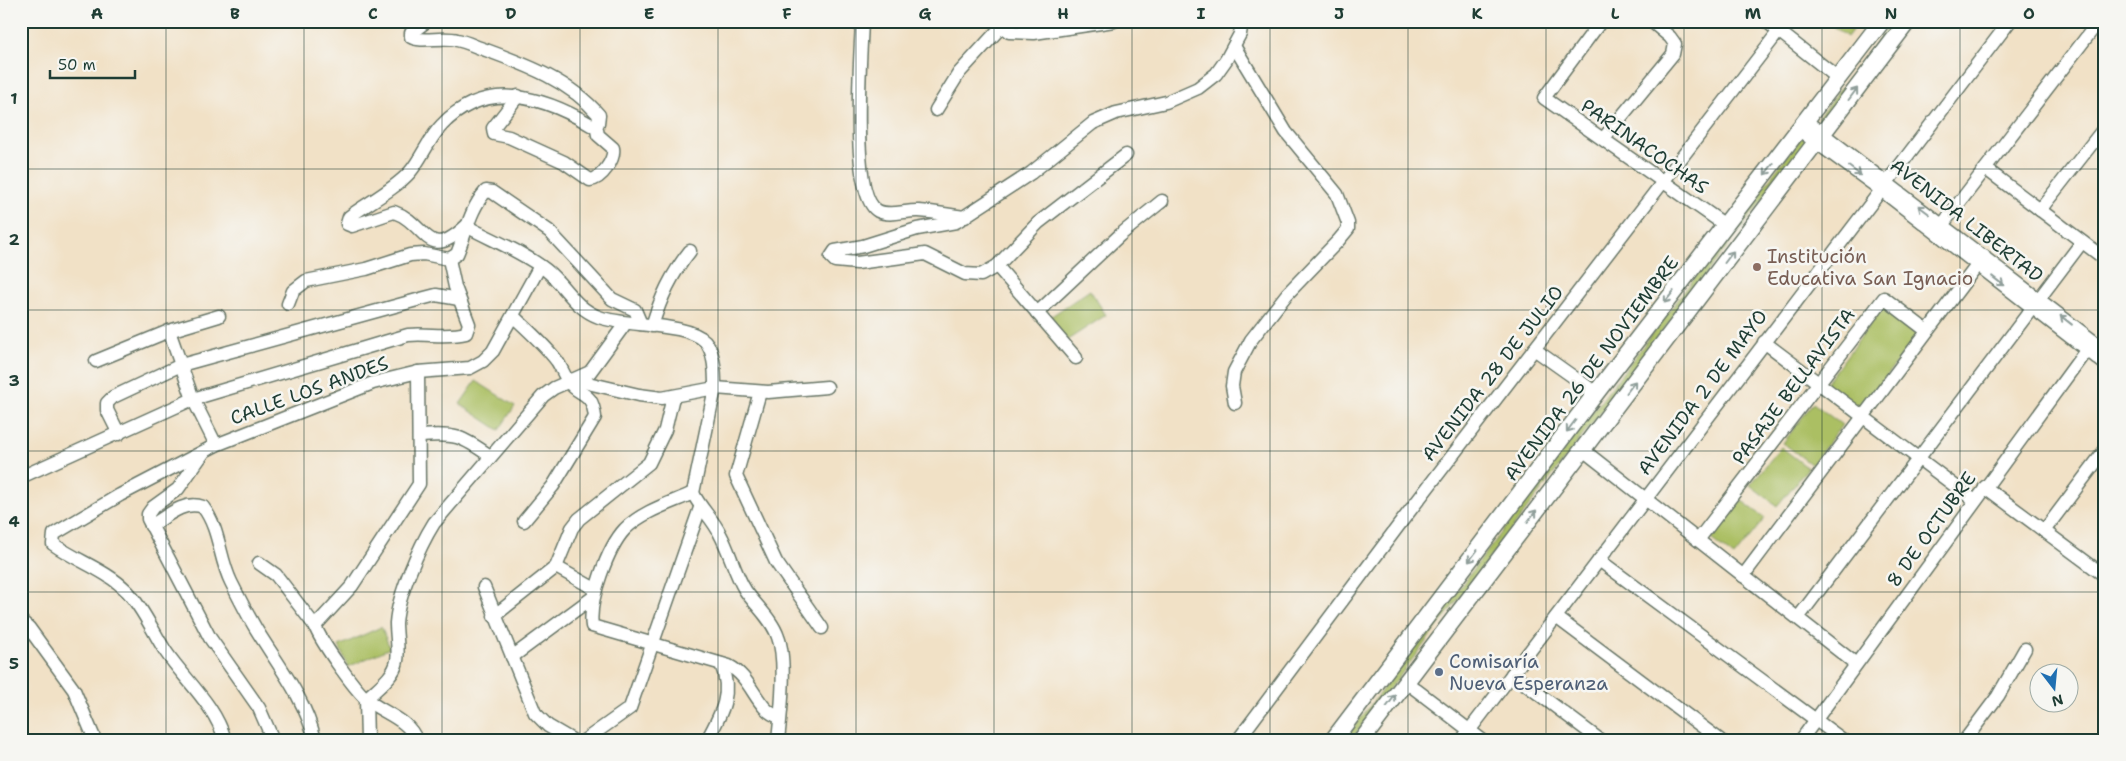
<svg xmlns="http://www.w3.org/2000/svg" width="2126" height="761" viewBox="0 0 2126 761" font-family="'Shantell Sans',sans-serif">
  <rect width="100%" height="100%" fill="#f6f6f2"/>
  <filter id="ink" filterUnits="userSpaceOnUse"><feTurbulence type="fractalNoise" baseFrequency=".02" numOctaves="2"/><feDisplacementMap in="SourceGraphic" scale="10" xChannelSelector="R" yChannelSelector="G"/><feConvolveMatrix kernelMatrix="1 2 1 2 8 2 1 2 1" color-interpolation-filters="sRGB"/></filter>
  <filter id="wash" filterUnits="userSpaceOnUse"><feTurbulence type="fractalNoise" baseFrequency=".0096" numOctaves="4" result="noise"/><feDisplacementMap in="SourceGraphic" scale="20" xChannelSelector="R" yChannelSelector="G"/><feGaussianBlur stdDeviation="1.12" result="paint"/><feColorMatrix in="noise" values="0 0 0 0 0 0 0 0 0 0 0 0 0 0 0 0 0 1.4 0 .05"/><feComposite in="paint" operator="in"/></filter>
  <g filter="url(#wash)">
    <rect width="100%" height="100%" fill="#f1e1c6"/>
    <g fill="#abbf63" stroke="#657e4c">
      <polygon points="1826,21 1859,21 1847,37"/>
      <polygon points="1893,21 1900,21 1823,122 1818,118"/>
      <polygon points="1803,135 1809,139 1351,740 1344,740"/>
      <polygon points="1090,290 1106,315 1066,341 1050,317"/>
      <polygon points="1886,303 1920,331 1860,412 1824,386"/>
      <polygon points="476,381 515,406 499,430 460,404"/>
      <polygon points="1813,403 1842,425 1812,465 1783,443"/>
      <polygon points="1781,447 1808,468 1777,506 1750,485"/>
      <polygon points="1741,500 1765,518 1734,557 1711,539"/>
      <polygon points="381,627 390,648 348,667 339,646"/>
    </g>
  </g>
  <g filter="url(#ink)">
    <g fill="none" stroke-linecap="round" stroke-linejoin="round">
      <g stroke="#687667" stroke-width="15">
        <g id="minor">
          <path d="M427,21L411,33V37C420,43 444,36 457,40C467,42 476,47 486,50C527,65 570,81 599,115L598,123L591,125C543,96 485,79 442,125C429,138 422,158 410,172C394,190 369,202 349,217L347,224L352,226L394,212C427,223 426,264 466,226C492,240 523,252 546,270C565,285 574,308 599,317C626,327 686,322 705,341C715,352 715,374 715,388L693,493"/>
          <path d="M862,21C861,54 849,196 878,211C890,217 906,210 919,211C934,212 950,215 965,217"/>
          <polyline points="1013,21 1002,26 1009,32 1034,33 1114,21"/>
          <polyline points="1601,21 1544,98 1725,225"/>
          <polyline points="1766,21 1838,78"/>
          <polyline points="1234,46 1286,132 1337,194 1348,223 1348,229 1338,241 1287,294 1251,340 1234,372 1232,386 1235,403"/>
          <path d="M518,96L493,128L494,134L509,137L564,162L590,180C602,179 615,159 613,148L598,135L596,125"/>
          <polyline points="936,110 959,73 1002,26 999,21"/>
          <polyline points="1806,121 2105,350"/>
          <polyline points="1799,130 1881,190 2105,364"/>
          <polyline points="1603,139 1673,54 1675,44 1670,37 1651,21"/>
          <polyline points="1126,155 1038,223 997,266 981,275 965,274 925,254 857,263 835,261 831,257 835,251 863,246 917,229 956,222 1031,173 1093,123 1116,113 1166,102 1198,88 1216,74 1226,60 1240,34 1242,21"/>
          <polyline points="1986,169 2105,259"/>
          <polyline points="2040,210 2105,127"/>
          <polyline points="1939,229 2099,21"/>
          <polyline points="997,266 1076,358"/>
          <path d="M288,304L293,291L306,281L366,269L410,255L424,254L449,259L457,254C466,233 470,209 486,191L492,192L549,231L612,299L635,310L641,324"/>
          <polyline points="1037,313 1120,235 1162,201"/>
          <path d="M513,316C528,330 544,344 557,361C561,367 564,375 568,381C580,398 592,389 595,417L553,486L524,521"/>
          <path d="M652,326C661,297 671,275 690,251"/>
          <polyline points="169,331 193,399 216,445"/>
          <polyline points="1764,342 1975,501"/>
          <polyline points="1534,349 1596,393"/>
          <polyline points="96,361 169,331 219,316"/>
          <polyline points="575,380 639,395 662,398 715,388 768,392 827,387"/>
          <polyline points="760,392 736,476 776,562 822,628"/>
          <polyline points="119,434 107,410 107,403 113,397 181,365 417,300 436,295 459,299"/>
          <path d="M420,436C455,433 462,436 490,456"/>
          <polyline points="1583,450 1856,664"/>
          <polyline points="204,452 178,489 153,507 148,514 148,519 210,638 259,708 273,740"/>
          <path d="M21,477L193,399L408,335C427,333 448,338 466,333L469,324L455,287L449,259"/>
          <polyline points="1985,487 2105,576"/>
          <path d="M693,493C671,503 643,511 625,529C608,547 588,601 592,626L729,666C753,678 756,711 780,717"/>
          <path d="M693,493C700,508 713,519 720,534C730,552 734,572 745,590C755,605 772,619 778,637C787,660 781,714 778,740"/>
          <path d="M151,526C167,516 184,500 203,507C220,529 219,558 231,582C239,598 247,614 256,629C278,665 305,698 315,740"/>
          <polyline points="2044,531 2105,450"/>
          <polyline points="1698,540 1884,298 1927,331"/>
          <polyline points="1599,560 1843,740"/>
          <polyline points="259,563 276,575 315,626"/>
          <polyline points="556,567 595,589"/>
          <polyline points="1743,576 1984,256"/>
          <polyline points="484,587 535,713 548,726 572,740"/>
          <polyline points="494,616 556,567 572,528 579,519 649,463 665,430 673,397"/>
          <polyline points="1556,617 1720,740"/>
          <polyline points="1798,618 2082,242"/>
          <polyline points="21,621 29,628 74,690 95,740"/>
          <polyline points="512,657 592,598"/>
          <polyline points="1512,674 1600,740"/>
          <polyline points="1406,682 1482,740"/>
          <path d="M366,699C377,688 394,677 397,661C399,649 396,635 396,623C398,595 419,547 434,523L543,396L554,388L590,372L625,324"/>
          <polyline points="366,699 367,740"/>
          <path d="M225,740C215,705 186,681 166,652C153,632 143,608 127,591C106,570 77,561 53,544L54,534L120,495L216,445L373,383L418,372L470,368L483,361L493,351L540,266"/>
          <path d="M416,740C409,719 382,713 366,699C353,687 321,642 315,626L352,586L419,484L418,372"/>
          <polyline points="585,740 630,708 700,508"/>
          <path d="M707,740C722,713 733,693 721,664"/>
          <polyline points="1238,740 1402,521 1779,31"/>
          <polyline points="1462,740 2010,21"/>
          <polyline points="1801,740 2093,341"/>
          <polyline points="1965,740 1998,696 2025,649"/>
        </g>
      </g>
      <g stroke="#687667" stroke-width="19">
        <g id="major">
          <polyline points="1333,740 1596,393 1882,21"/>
          <polyline points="1362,740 1908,21"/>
        </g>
      </g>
      <use href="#minor" stroke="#fff" stroke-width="12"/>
      <use href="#major" stroke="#fff" stroke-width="16"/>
    </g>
    <defs><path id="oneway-shaft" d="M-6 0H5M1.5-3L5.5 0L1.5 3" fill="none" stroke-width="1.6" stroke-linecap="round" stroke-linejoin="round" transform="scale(1.25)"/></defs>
    <g stroke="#8f9e9a">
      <use href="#oneway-shaft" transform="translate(1853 94) rotate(-53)"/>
      <use href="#oneway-shaft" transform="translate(1769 169) rotate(128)"/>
      <use href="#oneway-shaft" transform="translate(1855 171) rotate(37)"/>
      <use href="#oneway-shaft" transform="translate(1924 210) rotate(-143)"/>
      <use href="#oneway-shaft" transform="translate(1729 257) rotate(-53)"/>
      <use href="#oneway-shaft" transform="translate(1998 281) rotate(38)"/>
      <use href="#oneway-shaft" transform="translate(1669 297) rotate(128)"/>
      <use href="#oneway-shaft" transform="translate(2066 320) rotate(-142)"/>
      <use href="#oneway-shaft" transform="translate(1631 387) rotate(-53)"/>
      <use href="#oneway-shaft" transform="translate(1571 426) rotate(127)"/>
      <use href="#oneway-shaft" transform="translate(1532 516) rotate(-53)"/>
      <use href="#oneway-shaft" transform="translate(1473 556) rotate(127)"/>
      <use href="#oneway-shaft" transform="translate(1391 701) rotate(-53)"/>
    </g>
  </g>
  <path fill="none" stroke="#1f3d34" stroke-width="1" stroke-opacity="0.55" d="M166,21V740M304,21V740M442,21V740M580,21V740M718,21V740M856,21V740M994,21V740M1132,21V740M1270,21V740M1408,21V740M1546,21V740M1684,21V740M1822,21V740M1960,21V740M21,169H2105M21,310H2105M21,451H2105M21,592H2105"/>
  <circle fill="#8d6e63" stroke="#f6f6f2" stroke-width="2" cx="1757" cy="267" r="5"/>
  <circle fill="#5c6f8a" stroke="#f6f6f2" stroke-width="2" cx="1439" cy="672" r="5"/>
  <g text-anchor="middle" stroke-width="5" stroke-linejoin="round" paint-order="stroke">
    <g font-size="19" fill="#1f3d34" stroke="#f6f6f2">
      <text transform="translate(1645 146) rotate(35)" y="7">PARINACOCHAS</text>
      <text transform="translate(1967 220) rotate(38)" y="7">AVENIDA LIBERTAD</text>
      <text transform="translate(1591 368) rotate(-53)" y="7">AVENIDA 26 DE NOVIEMBRE</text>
      <text transform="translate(1492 373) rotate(-52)" y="7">AVENIDA 28 DE JULIO</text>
      <text transform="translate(1793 386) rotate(-53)" y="7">PASAJE BELLAVISTA</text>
      <text transform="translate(309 390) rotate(-20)" y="7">CALLE LOS ANDES</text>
      <text transform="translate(1702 392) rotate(-53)" y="7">AVENIDA 2 DE MAYO</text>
      <text transform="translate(1931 529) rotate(-54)" y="7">8 DE OCTUBRE</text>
    </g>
    <g font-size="19" fill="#785e54" stroke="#f6f6f2" text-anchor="start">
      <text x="1767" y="263">Institución<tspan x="1767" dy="22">Educativa San Ignacio</tspan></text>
    </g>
    <g font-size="19" fill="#4e5e75" stroke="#f6f6f2" text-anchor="start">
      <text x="1449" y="668">Comisaría<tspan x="1449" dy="22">Nueva Esperanza</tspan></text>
    </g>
  </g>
  <rect width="2126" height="761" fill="none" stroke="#f6f6f2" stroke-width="55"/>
  <g transform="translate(2054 688) rotate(164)"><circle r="24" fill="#f6f6f2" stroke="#a0aca6"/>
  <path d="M0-4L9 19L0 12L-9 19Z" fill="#1f6fb2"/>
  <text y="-8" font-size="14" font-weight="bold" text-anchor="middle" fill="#1f3d34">N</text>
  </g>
  <path d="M50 70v8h85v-8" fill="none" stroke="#1f3d34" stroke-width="2.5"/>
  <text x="58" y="70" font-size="15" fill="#1f3d34" stroke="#f6f6f2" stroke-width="4" paint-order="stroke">50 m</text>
  <rect x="28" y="28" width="2070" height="706" fill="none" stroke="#1f3d34" stroke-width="2"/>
  <g font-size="16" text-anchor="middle" font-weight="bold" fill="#1f3d34">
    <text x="97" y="19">A</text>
    <text x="235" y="19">B</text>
    <text x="373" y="19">C</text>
    <text x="511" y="19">D</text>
    <text x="649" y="19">E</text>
    <text x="787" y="19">F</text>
    <text x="925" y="19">G</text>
    <text x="1063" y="19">H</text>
    <text x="1201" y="19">I</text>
    <text x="1339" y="19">J</text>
    <text x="1477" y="19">K</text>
    <text x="1615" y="19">L</text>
    <text x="1753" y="19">M</text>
    <text x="1891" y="19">N</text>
    <text x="2029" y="19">O</text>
    <text x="14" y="104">1</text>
    <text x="14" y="245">2</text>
    <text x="14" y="386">3</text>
    <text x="14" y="527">4</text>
    <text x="14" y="669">5</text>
  </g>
</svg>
